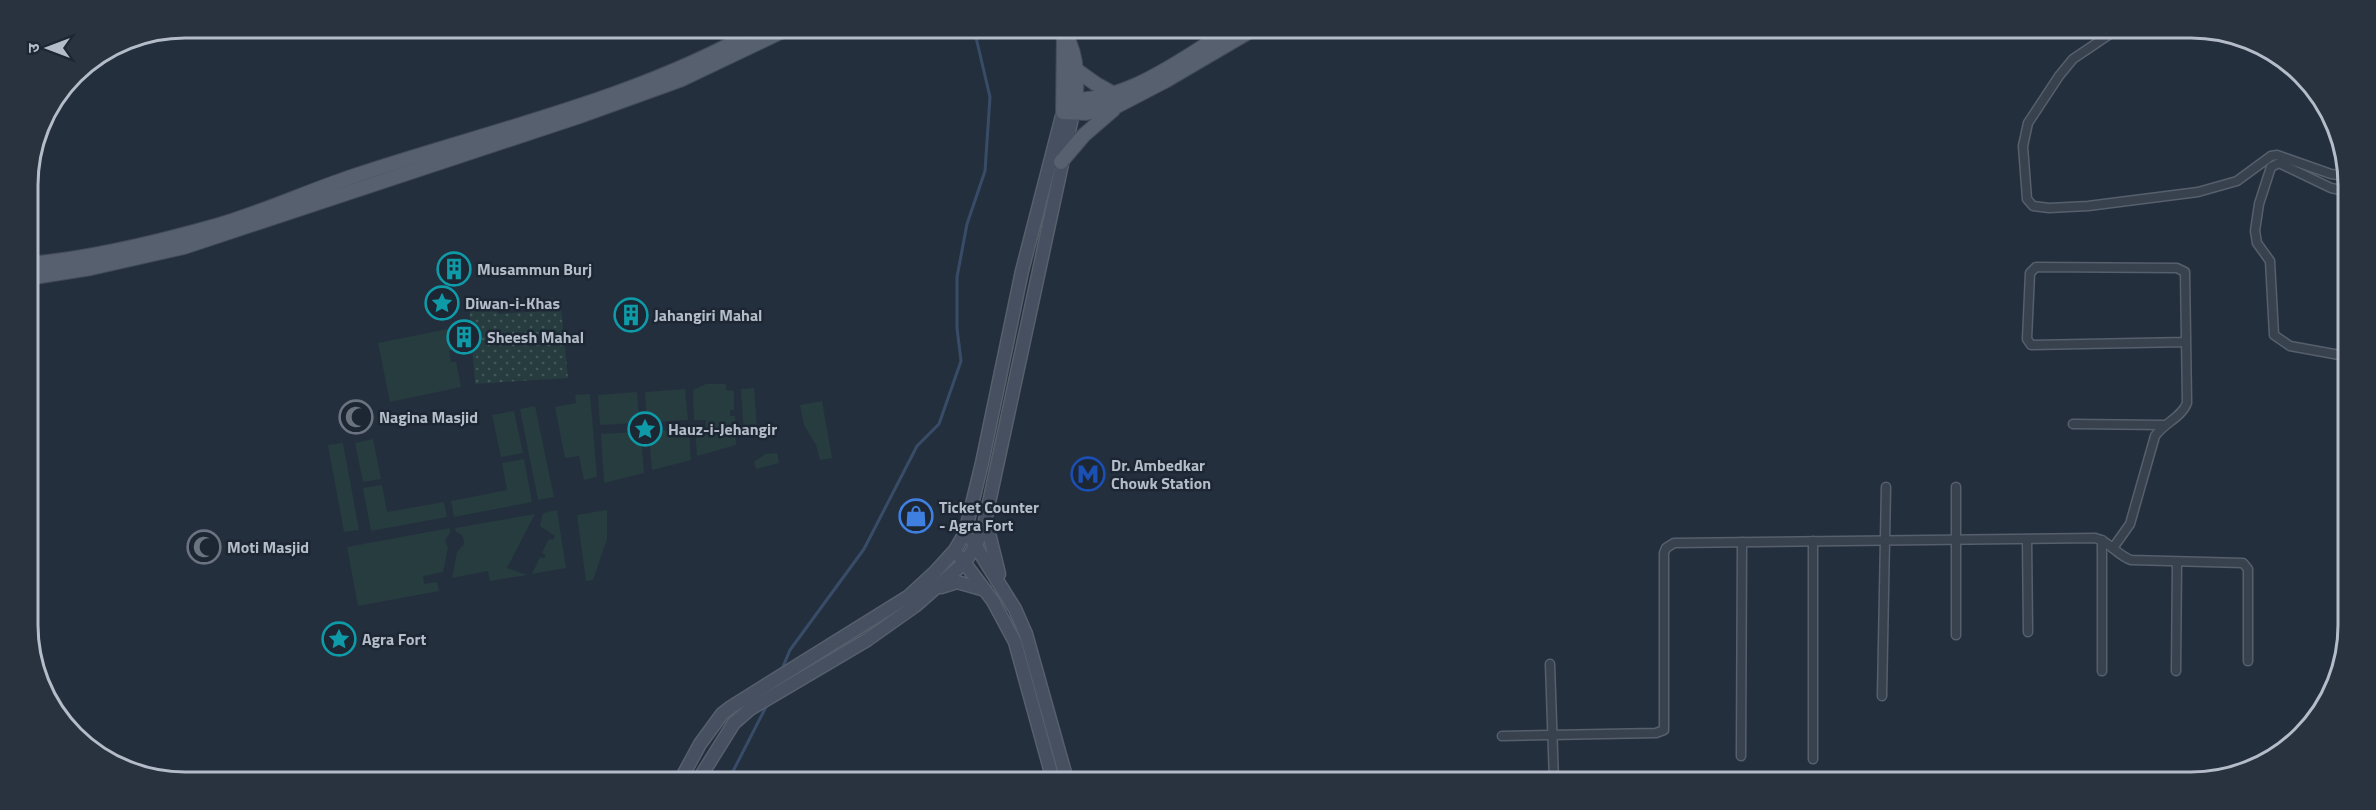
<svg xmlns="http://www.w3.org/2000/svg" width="2376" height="810" viewBox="0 0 2376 810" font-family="'Titillium Web','Noto Sans Devanagari',sans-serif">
  <defs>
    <pattern id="garden-dots" width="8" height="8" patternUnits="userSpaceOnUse" patternTransform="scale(1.5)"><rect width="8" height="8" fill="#263c3f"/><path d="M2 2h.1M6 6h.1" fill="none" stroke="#435659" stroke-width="1.8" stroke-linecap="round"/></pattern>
  </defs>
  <rect width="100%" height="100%" fill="#242f3e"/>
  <g fill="#263c3f">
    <polygon points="448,329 453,350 449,351 451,362 456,362 461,387 390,402 378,343"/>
    <polygon points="706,384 726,384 726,390 734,391 734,410 730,410 730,416 735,416 736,445 697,456 695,428 706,427 706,420 694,420 693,390"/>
    <polygon points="754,388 757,430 744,434 741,389"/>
    <polygon points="685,389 688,420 652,422 651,418 647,418 645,392"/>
    <polygon points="637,392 639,419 636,420 636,423 600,425 598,395"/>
    <polygon points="590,394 597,477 584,480 579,456 565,458 555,407 576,403 575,395"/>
    <polygon points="822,401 832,458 820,460 816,445 804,425 800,405"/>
    <polygon points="535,406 554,497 538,500 520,409"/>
    <polygon points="514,411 523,453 501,457 492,415"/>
    <polygon points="689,429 691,460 652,470 649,436 653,436 653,431"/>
    <polygon points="636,432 637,436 641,436 644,473 604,483 601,434"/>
    <polygon points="373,439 381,479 363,482 355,443"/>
    <polygon points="343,443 359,530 344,532 328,445"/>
    <polygon points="777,453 779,463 756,469 754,462 765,454"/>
    <polygon points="524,459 532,502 454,517 451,501 507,490 502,463"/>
    <polygon points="382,485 387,512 444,502 447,517 371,531 363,488"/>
    <polygon points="557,510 566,568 532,574 540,557 544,558 546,555 542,553 549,539 553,540 555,536 540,526 543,513"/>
    <polygon points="607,510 607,539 593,580 586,581 577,515"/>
    <path d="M535,514L507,568L527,575L490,581L488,571L452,578L457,552L464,544C464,537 462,534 456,532L455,528Z"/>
    <polygon points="450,528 450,533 445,540 448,548 443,572 423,576 424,584 437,582 439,591 358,606 347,547"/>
  </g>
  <polygon fill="url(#garden-dots)" points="560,298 568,378 475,384 469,304 497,301 498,314 539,311 539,299"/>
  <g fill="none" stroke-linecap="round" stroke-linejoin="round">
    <g stroke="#394c67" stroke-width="3">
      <polyline points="782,669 790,650 864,549 917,446 939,424 961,361 957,328 957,277 967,224 985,171 990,97 974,29"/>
      <polyline points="729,779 768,703"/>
    </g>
    <g stroke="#565f6c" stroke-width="11">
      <g id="street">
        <polyline points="2113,32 2073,59 2059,76 2028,123 2023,146 2027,199 2033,206 2049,208 2088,206 2198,192 2237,181 2271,156 2277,155 2331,174 2346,176"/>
        <polyline points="2345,356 2290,346 2274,335 2270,261 2257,243 2255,231 2259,204 2271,167 2279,163 2283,165 2331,188 2346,191"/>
        <polyline points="2073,424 2164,425"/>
        <polyline points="1956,487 1956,635"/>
        <polyline points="2027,539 2028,632"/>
        <polyline points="2102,540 2102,671"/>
        <polyline points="1813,541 1813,759"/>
        <path d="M2113,548L2130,524L2155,436C2164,423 2182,417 2187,403L2185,272L2177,268L2036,267L2030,273L2027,339L2031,345L2186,342"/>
        <polyline points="1550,664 1554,781"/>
        <polyline points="2176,671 2177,562"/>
        <polyline points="1882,696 1886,487"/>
        <path d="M1502,736L1656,733L1664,730V553L1666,548L1674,543L2095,538C2109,541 2117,555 2131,560L2243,563L2248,569V661"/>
        <polyline points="1741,756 1742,542"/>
      </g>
    </g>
    <g stroke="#565f6c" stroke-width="15">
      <g id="secondary">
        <polyline points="986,521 999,574"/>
        <polyline points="972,540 1015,609 1026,634 1067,780"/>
        <polyline points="960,557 993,601 1015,642 1053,780"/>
        <polyline points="941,587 957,582 985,590"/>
        <polyline points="681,779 700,744 722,714 731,707 909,596 935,572 955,550 965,533 982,463 1022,271 1063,112"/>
        <polyline points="699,779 734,723 750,709 867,640 915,606 965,562 976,545 984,526 1073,113"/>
      </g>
    </g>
    <g stroke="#414a57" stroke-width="16">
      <g id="primary">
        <polyline points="1064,29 1063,112 1086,113 1117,106 1165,81 1252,30"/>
        <path d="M1066,36C1078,56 1078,85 1074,108"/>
        <polyline points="1075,69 1096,84 1114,94"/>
        <path d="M1064,99C1122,106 1182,59 1229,30"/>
        <polyline points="1061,162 1084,135 1113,110"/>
        <path d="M28,264C89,259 159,242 219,225C263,212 307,192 351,177C488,131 632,101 759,29"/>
        <polyline points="28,278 91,268 184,247 580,116 680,80 787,29"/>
      </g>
    </g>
    <use href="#street" stroke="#38414e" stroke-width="8"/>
    <use href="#secondary" stroke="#465061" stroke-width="12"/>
    <use href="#primary" stroke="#56606e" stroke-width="14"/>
  </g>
  <defs>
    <g id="building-ring" transform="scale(1.725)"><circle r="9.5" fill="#1d2633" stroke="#0f9aa8" stroke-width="1.5"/><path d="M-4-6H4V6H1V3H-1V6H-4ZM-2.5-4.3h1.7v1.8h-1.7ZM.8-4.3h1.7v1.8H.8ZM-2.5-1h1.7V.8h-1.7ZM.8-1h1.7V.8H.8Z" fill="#0f9aa8"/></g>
    <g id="sight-ring" transform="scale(1.725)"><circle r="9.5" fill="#1d2633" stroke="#0f9aa8" stroke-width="1.5"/><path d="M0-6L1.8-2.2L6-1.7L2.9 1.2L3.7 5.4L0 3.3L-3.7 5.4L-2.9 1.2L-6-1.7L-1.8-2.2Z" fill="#0f9aa8"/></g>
    <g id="mosque-ring" transform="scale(1.725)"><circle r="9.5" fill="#1d2633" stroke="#6b7280" stroke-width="1.5"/><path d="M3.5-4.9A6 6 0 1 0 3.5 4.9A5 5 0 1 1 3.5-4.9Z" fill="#6b7280"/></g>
    <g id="metro-ring" transform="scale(1.725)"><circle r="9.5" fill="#1d2633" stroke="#1a4fb4" stroke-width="1.5"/><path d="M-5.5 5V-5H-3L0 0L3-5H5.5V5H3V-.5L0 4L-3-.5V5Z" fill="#1a4fb4"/></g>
    <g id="shop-ring" transform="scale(1.725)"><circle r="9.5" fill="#1d2633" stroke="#3f7fe0" stroke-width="1.5"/><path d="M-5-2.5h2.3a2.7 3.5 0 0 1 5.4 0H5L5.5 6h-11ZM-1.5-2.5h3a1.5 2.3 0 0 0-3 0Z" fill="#3f7fe0"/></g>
  </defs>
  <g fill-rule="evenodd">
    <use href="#building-ring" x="454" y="269"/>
    <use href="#sight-ring" x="442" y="303"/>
    <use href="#building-ring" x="631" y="315"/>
    <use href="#building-ring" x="464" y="337"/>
    <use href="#mosque-ring" x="356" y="417"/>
    <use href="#sight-ring" x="645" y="429"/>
    <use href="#metro-ring" x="1088" y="474"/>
    <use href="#shop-ring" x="916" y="516"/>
    <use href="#mosque-ring" x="204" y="547"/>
    <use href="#sight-ring" x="339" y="639"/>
  </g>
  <g text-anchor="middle" stroke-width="5" stroke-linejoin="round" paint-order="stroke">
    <g font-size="16" font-weight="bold" fill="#b4bcc9" stroke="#1d2633" text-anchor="start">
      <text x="477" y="275">Musammun Burj</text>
      <text x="465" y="309">Diwan-i-Khas</text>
      <text x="654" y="321">Jahangiri Mahal</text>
      <text x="487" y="343">Sheesh Mahal</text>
      <text x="379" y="423">Nagina Masjid</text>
      <text x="668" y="435">Hauz-i-Jehangir</text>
      <text x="1111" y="471">Dr. Ambedkar<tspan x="1111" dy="18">Chowk Station</tspan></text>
      <text x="939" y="513">Ticket Counter<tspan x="939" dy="18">- Agra Fort</tspan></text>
      <text x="227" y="553">Moti Masjid</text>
      <text x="362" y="645">Agra Fort</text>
    </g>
  </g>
  <path d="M0 0H2376V810H0ZM185 38H2191A147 147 0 0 1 2338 185V625A147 147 0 0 1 2191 772H185A147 147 0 0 1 38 625V185A147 147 0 0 1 185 38Z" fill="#29323f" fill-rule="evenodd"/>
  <path fill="none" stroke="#b4bcc9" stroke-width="3" d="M185 38H2191A147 147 0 0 1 2338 185V625A147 147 0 0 1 2191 772H185A147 147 0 0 1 38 625V185A147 147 0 0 1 185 38Z"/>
  <g transform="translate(48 48) rotate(270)" stroke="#1d2633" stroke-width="4.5" paint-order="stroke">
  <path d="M0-4.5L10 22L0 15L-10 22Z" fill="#b4bcc9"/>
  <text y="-9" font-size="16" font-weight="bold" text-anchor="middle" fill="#b4bcc9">उ</text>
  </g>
</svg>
